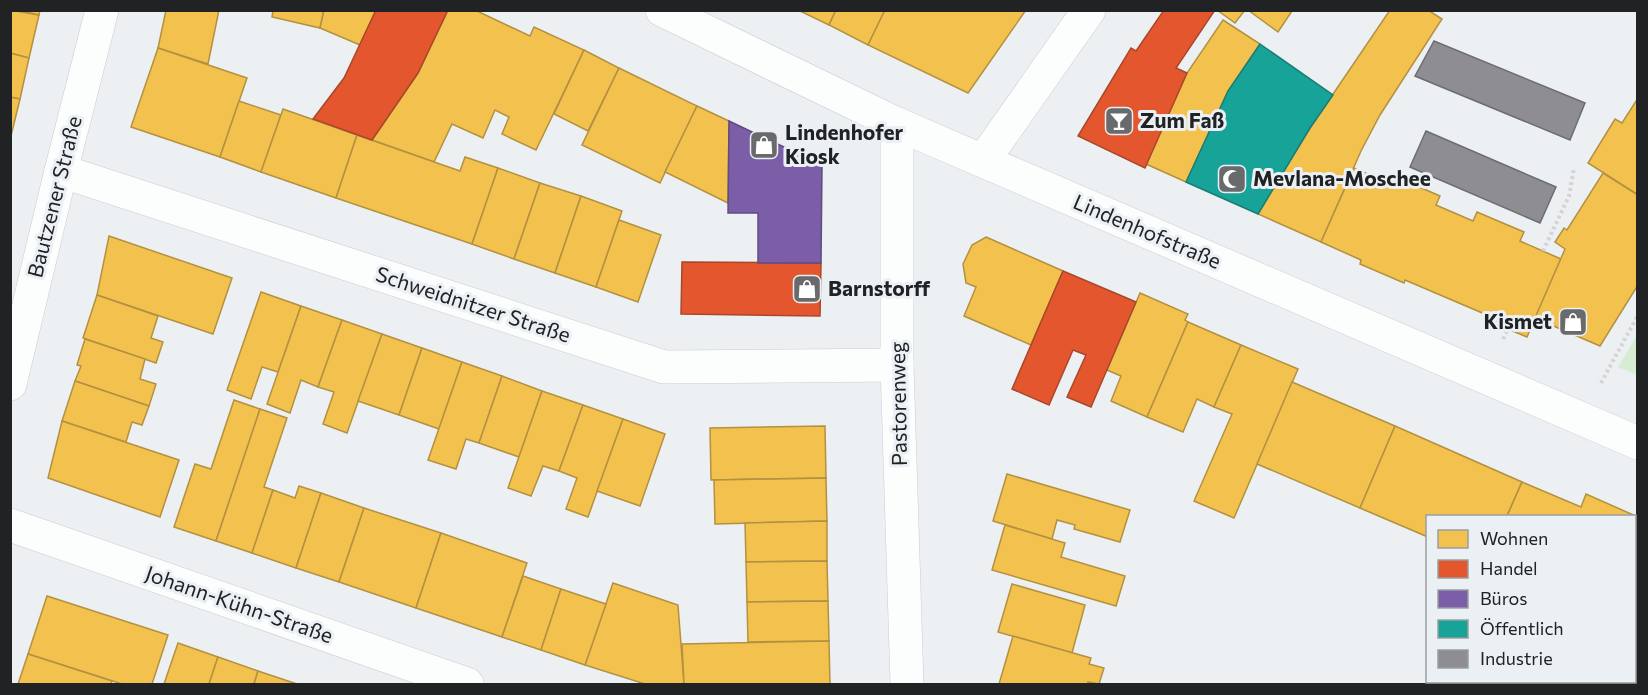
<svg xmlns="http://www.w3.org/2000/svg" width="1648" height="695" viewBox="0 0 1648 695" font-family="Commissioner,sans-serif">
  <rect width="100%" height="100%" fill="#edf0f3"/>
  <g fill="#d6edd3">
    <polygon points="1637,335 1637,375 1618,367"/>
    <polygon points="1637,563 1637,684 1578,684 1580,682 1634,682 1634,570"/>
  </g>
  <g fill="#f2c14e" stroke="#b39141" stroke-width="1.5">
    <polygon points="10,10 39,15 29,58 10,53"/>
    <polygon points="18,10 40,10 39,15"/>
    <polygon points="166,10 219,10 208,64 158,48"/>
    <polygon points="273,10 324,10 320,28 272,17"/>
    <polygon points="324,10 376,10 360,45 320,28"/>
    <polygon points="448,10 475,10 530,36 534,27 584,50 536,150 502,134 509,117 495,110 483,138 452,124 434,162 372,140 418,73"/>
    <polygon points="798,10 836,10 829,25"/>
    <polygon points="836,10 885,10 868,45 829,25"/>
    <polygon points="885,10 1026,10 968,93 868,45"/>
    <polygon points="1217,10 1245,10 1235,23"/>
    <polygon points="1248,10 1292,10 1292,11 1278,32"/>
    <polygon points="1390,10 1428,10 1442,19 1380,115 1361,151 1321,242 1258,214 1310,128"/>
    <polygon points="1223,20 1260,44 1228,91 1186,182 1146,164 1187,73"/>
    <polygon points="158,48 247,78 220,157 131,127"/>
    <polygon points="584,50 619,68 588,131 554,114"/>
    <polygon points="10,53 29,58 20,99 10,97"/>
    <polygon points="619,68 697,106 660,183 582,145"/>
    <polygon points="10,97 20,99 10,140"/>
    <polygon points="1638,98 1638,195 1588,163 1615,119 1622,123"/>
    <polygon points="239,101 281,115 261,172 220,157"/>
    <polygon points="697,106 729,121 728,203 665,172"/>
    <polygon points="283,109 357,135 336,198 261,172"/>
    <polygon points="357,135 460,171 465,157 498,168 472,244 336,198"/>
    <polygon points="498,168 540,183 514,259 472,244"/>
    <polygon points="1354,168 1391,184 1394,176 1440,196 1436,205 1473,221 1477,212 1524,232 1520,241 1561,259 1527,337 1485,319 1487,315 1405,280 1404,283 1360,264 1361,260 1321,242"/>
    <polygon points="1603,173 1638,195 1638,285 1600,346 1535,318 1565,249 1555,242 1564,228 1567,230"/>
    <polygon points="540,183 581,196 555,273 514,259"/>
    <polygon points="581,196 622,211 596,287 555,273"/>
    <polygon points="619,220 661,235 638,302 596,287"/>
    <polygon points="109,236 232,278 213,334 97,295"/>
    <polygon points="986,237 1063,271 1031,345 964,316 976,287 966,283 963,264 972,245"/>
    <polygon points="261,292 301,306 278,372 262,367 251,399 227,390"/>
    <polygon points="1140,293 1188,314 1185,320 1188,322 1147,417 1111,401 1121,376 1107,370"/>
    <polygon points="97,295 158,316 151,338 163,342 156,363 83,338"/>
    <polygon points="301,306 342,320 318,387 301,380 290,413 267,404"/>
    <polygon points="342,320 382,334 347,433 323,424 334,392 318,387"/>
    <polygon points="1188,322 1241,345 1214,407 1197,399 1183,432 1147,417"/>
    <polygon points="382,334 422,348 399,415 358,401"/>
    <polygon points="85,339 145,359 140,379 156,384 149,406 75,381 81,366 77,365"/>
    <polygon points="1241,345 1298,369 1234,518 1194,501 1232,414 1214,407"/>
    <polygon points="422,348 462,362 439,429 399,415"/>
    <polygon points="462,362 502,376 479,443 466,439 456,469 428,460"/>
    <polygon points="502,376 542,391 519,457 479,443"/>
    <polygon points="75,381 149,406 142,425 132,422 126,442 62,421"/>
    <polygon points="1292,382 1395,426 1360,508 1257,464"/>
    <polygon points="542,391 583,405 559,471 543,466 531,496 508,488"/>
    <polygon points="234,400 260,409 216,541 174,527 195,464 211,469"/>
    <polygon points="583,405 623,419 588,517 566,509 577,478 559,471"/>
    <polygon points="260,409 287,418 264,487 273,490 252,553 216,541"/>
    <polygon points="623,419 665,434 640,506 597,491"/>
    <polygon points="62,421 179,460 160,517 48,478"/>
    <polygon points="825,426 826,478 711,480 710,428"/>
    <polygon points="1395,426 1522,482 1507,516 1428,516 1428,537 1360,508"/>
    <polygon points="1007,474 1130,510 1120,542 1074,529 1075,525 1057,520 1052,539 993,521"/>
    <polygon points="826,478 827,521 715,524 714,480"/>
    <polygon points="1522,482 1581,507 1586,494 1638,517 1638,554 1634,561 1634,516 1507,516"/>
    <polygon points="299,486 321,493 296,568 252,553 273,490 295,498"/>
    <polygon points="321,493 364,508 339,582 296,568"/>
    <polygon points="364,508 441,533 416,608 339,582"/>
    <polygon points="827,521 827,561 746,562 745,523"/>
    <polygon points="1005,525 1065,543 1061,557 1125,576 1116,606 992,570"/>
    <polygon points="441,533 527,563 502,637 416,608"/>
    <polygon points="827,561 828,601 747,602 746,562"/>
    <polygon points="523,576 561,589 541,650 502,637"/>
    <polygon points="613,583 678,605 684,684 645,684 585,665"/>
    <polygon points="1012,584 1085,605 1072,653 998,632"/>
    <polygon points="561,589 606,604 585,665 541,650"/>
    <polygon points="47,596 168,635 152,684 122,684 28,654"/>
    <polygon points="828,601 829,641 748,642 747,602"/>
    <polygon points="1013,636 1091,658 1089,664 1104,668 1099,684 1088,682 1088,684 999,684"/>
    <polygon points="829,641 830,684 684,684 682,644"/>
    <polygon points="178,643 218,657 209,684 164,684"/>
    <polygon points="28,654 112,681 111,684 18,684"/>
    <polygon points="218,657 258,671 254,684 209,684"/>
    <polygon points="258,671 297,684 254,684"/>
  </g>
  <g fill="#e4572e" stroke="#aa472b" stroke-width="1.5">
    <polygon points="376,10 448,10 418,73 372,140 313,119 344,78"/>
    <polygon points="1164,10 1215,10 1176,68 1187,73 1145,168 1078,136 1131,48 1136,51"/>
    <polygon points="682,262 821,263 820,316 681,314"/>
    <polygon points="1063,271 1136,302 1091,407 1067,397 1086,355 1073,350 1049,405 1012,389"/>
  </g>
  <polygon fill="#7b5ea7" stroke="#604c80" stroke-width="1.5" points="729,121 822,165 821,263 758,263 758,213 728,213"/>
  <polygon fill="#17a398" stroke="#1a7c75" stroke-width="1.5" points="1260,44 1333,95 1310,128 1258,214 1186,182 1228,91"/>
  <g fill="#8d8d92" stroke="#6d6d71" stroke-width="1.5">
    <polygon points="1434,41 1585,103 1570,140 1415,76"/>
    <polygon points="1426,131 1556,187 1540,223 1410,167"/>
  </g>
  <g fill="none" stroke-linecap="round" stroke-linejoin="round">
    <g stroke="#cacccf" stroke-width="34">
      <g id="minor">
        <polyline points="662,10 897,124 1638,443"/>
        <polyline points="897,124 897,365 907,684"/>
        <polyline points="983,161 1089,10"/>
        <polyline points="61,171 664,367 897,365"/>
        <polyline points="10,384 61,171 102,10"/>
        <polyline points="10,525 467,684"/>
      </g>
    </g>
    <g stroke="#d4d4d4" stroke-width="4" stroke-dasharray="3 3" stroke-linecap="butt">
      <polyline points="1543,251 1569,196 1574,168"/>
      <polyline points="1503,339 1508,329"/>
      <polyline points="1601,383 1638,315"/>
    </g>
    <use href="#minor" stroke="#fcfdfd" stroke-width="33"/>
  </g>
  <defs>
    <g id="bar-square" transform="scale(1.5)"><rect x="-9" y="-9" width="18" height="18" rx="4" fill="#686a6c" stroke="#ebf0f5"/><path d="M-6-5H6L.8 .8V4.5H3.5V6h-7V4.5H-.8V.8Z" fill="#fff"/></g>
    <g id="shop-square" transform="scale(1.5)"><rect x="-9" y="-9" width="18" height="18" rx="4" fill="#686a6c" stroke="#ebf0f5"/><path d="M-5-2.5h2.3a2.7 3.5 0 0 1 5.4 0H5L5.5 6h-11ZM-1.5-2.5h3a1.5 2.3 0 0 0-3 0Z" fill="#fff"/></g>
    <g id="mosque-square" transform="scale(1.5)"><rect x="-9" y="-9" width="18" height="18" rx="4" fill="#686a6c" stroke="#ebf0f5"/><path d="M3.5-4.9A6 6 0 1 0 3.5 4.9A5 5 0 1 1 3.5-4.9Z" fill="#fff"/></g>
  </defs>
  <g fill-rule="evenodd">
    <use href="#bar-square" x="1119" y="121"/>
    <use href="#shop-square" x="764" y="145"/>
    <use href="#mosque-square" x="1232" y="179"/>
    <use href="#shop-square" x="807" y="289"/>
    <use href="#shop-square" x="1573" y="322"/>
  </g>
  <g text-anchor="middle" stroke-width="6" stroke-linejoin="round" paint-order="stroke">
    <g font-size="21" font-weight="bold" fill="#212224" stroke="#ebf0f5" text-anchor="start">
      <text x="1140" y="128">Zum Faß</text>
      <text x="785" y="140">Lindenhofer<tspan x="785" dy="24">Kiosk</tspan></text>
      <text x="1253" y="186">Mevlana-Moschee</text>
      <text x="828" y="296">Barnstorff</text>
      <text x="1552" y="329" text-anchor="end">Kismet</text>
    </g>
    <g font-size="21" fill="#212224" stroke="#ebf0f5">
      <text transform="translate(55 197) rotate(-76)" y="7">Bautzener Straße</text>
      <text transform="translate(1147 232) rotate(23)" y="7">Lindenhofstraße</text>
      <text transform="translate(473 305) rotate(18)" y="7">Schweidnitzer Straße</text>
      <text transform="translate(899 404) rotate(-91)" y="7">Pastorenweg</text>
      <text transform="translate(239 605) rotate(19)" y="7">Johann-Kühn-Straße</text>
    </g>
  </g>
  <rect width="1648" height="695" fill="none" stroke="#212224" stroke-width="24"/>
  <rect x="1426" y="515" width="210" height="168" fill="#ebf0f5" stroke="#9a9ea1" stroke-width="1.5"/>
  <rect x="1438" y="530" width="30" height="18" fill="#f2c14e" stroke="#9a9ea1" stroke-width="1.5"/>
  <text x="1480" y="545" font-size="18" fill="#212224">Wohnen</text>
  <rect x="1438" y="560" width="30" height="18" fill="#e4572e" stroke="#9a9ea1" stroke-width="1.5"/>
  <text x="1480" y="575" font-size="18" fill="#212224">Handel</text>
  <rect x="1438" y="590" width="30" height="18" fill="#7b5ea7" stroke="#9a9ea1" stroke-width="1.5"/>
  <text x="1480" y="605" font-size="18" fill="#212224">Büros</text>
  <rect x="1438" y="620" width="30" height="18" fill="#17a398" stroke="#9a9ea1" stroke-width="1.5"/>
  <text x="1480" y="635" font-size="18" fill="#212224">Öffentlich</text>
  <rect x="1438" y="650" width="30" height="18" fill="#8d8d92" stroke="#9a9ea1" stroke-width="1.5"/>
  <text x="1480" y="665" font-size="18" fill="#212224">Industrie</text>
</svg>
